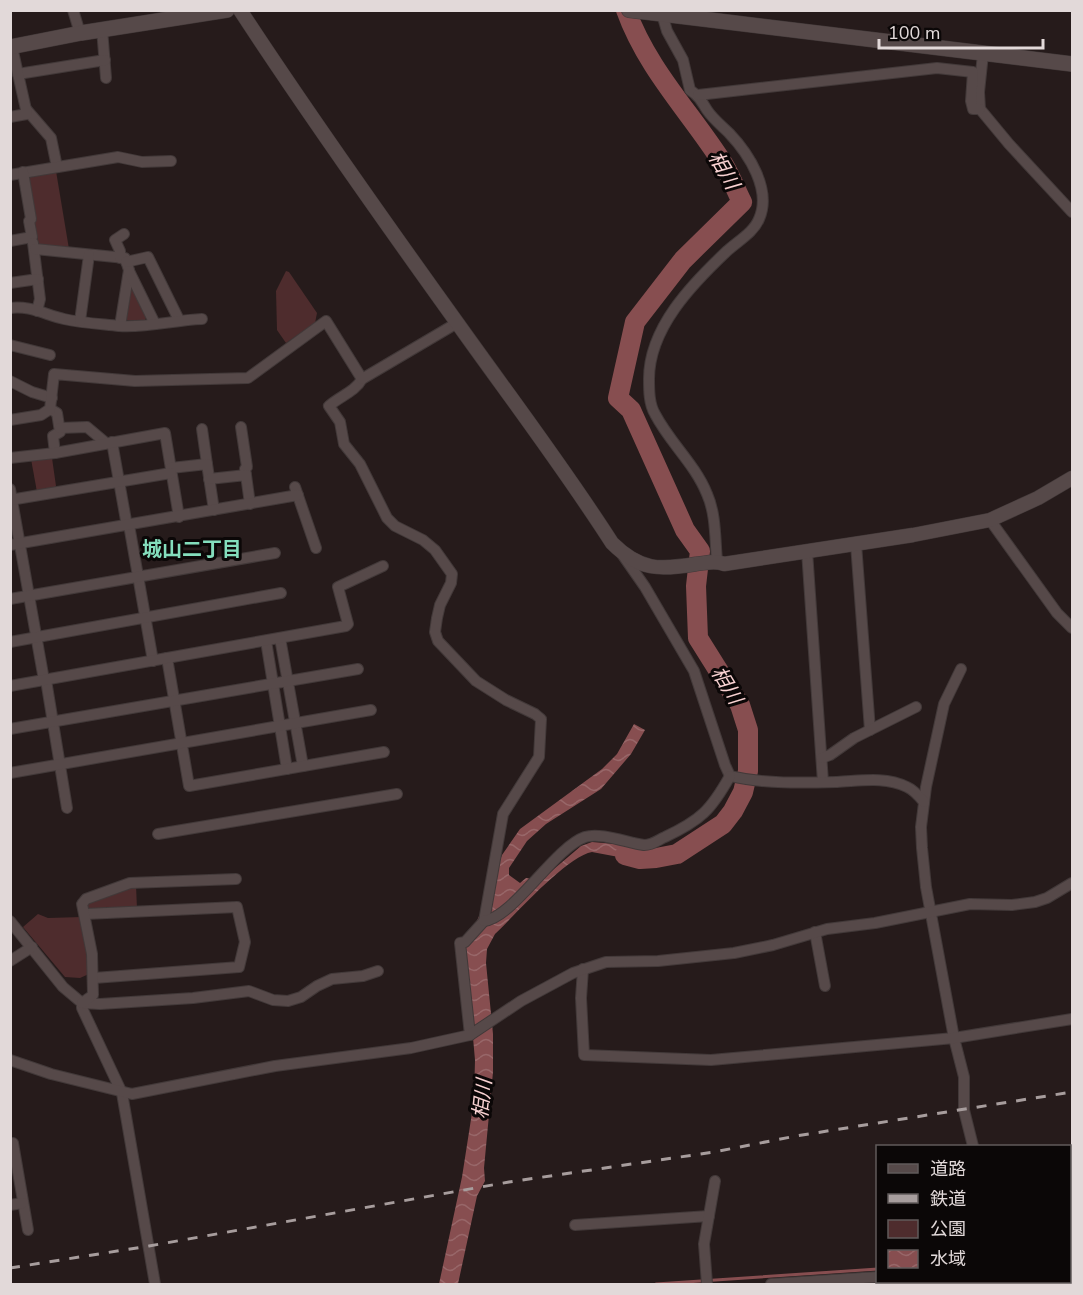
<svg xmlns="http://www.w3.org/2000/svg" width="1083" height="1295" viewBox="0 0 1083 1295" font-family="'Nunito Sans','Noto Sans JP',sans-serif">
  <defs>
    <pattern id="water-waves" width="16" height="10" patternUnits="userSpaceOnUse" patternTransform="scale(1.5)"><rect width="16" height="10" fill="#874e50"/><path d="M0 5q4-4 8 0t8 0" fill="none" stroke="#986769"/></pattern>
  </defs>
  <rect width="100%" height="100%" fill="#261b1b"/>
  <g fill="#4e2c2d">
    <polygon points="56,171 69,249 42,247 38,243 28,180 30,176"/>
    <polygon points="286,271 289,272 317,313 315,323 286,343 277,330 276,291"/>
    <polygon points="129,287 133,287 147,316 144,322 127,320 125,317"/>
    <polygon points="52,458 56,486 53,490 37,492 31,459"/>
    <polygon points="136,885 137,909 89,911 86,902"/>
    <polygon points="38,914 48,918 82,917 91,973 80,978 65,977 23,927"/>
  </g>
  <path fill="url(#water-waves)" d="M634,724L645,730L631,754L601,789L546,824L527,841L509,868V875L520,883L526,878L541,880L581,846L592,842L616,844L650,853L692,849L640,861L592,852C567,856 515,915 495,934L487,949L486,963L493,1034V1072L484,1168L485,1181L477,1196L458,1284H439L462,1177L474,1100L475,1060L465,947L480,914L502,855L520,829L602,769L617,754Z"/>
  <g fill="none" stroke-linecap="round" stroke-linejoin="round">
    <g stroke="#874e50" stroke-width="3">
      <polyline points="1070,1255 1072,1255"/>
      <polyline points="656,1284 878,1269"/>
    </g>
    <path stroke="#874e50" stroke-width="20" d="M625,855L640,859L656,858L677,854L723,824L733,811L743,792L748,771V730L740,705L698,638L696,586L700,551L685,530L631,410L618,398L635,322L683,260L742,202C736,190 731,177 724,165C691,113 647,69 626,10"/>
    <g stroke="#423939" stroke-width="12">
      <g id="minor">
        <polyline points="73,10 80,33"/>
        <path d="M662,14L667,31L683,60L690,90C699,96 702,102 707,110C713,119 722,126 729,133C749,154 772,190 759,219C754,232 738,241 727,251C692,284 649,328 649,379C649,390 649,404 655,414C670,443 695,464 707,494C716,514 715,539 717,561"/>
        <polyline points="102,29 106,78"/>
        <polyline points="983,54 979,92 980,109 1009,144 1072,212"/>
        <polyline points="18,74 105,60"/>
        <polyline points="698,95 937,68 973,72 971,101 973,109 980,109"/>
        <polyline points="26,109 51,138 57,167"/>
        <polyline points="10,117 27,114 12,47"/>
        <polyline points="10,175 118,157 142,162 171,161"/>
        <polyline points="10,241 32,237 29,221 31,219 23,172"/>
        <polyline points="33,243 40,299 37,311"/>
        <polyline points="35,249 125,258 129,270 120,326"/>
        <polyline points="120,258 120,251 115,240 124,234"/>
        <polyline points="126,262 148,257 179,320"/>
        <polyline points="129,271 155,324"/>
        <polyline points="10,283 38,279"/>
        <path d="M10,308C29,305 46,315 64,319C82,323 101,324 119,326C148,328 174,320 202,319"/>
        <polyline points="80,321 89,255"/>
        <polyline points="10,345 50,355"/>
        <path d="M362,379C355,392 340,396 329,406L340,422L344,444L360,464L387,518L395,526L423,540L435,550L452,574L451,583L440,605L437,618L435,632L438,641L476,681L506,700L535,714L541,719L539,757L503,814L484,921L465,942L460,943L470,1035"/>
        <polyline points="10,381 32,392 52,398"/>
        <polyline points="50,409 57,413 60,432 53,436 55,453"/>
        <polyline points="10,420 41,415 50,409 54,374 135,381 248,378 326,321 362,379 457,323"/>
        <polyline points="241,427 247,467 245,469 246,475"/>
        <polyline points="60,428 87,427 106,443"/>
        <polyline points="202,429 207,464"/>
        <polyline points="112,442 127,526"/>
        <polyline points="10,458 55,453 165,433 179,517"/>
        <polyline points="171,468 207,464 214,510"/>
        <polyline points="209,479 246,475 250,504"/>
        <polyline points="295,487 316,548"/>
        <polyline points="10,489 44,680"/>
        <polyline points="10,500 171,473"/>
        <polyline points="990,520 1057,613 1072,628"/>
        <polyline points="129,525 153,661"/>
        <polyline points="856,544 870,730"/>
        <polyline points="10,545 298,495"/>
        <polyline points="807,551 823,782"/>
        <polyline points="622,554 645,587 694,671 725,765 730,776"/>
        <polyline points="10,599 275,553"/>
        <polyline points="280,638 303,766"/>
        <polyline points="266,641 287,769"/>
        <polyline points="10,642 281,593"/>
        <polyline points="167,658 189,786 384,752"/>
        <polyline points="961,669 944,704 926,787 921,827 922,848 926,887 954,1038 964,1077 964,1110 973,1146"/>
        <polyline points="46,680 67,808"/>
        <polyline points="10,686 346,626 348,624 338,587 383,566"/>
        <polyline points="10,729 358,669"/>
        <polyline points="822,758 830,755 854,738 916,707"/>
        <polyline points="10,773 371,710"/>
        <path d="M730,776C765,784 801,783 837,782C860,781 885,776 907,787C914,790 919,796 924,802"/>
        <polyline points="158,834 397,794"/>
        <polyline points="85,914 237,907 245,942 239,967 94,978"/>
        <polyline points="10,921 63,987 82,1003 82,1008 122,1093 155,1284"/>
        <path d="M484,921C514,917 554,848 585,837C601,832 628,843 644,845C653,845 658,840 665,837C701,820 711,810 730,776"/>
        <polyline points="815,932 825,986"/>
        <polyline points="10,961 32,947"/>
        <polyline points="583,969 581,998 584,1055 711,1060 954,1038 1072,1019"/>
        <polyline points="82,1003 100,1004 193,998 249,991 273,1000 288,1001 301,997 317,986 332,979 363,976 378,971"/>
        <polyline points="82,1003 93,995 92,954 82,904 86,899 130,883 236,879"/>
        <polyline points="10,1060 51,1074 132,1094 275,1066 411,1048 470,1035 521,1001 573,973 606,962 658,961 734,953 773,945 827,929 875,923 970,904 1012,905 1035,902 1047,898 1072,883"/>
        <polyline points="10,1144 13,1143 28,1230"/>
        <polyline points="10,1205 23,1203"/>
        <polyline points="575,1225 709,1216"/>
        <polyline points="1070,1263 1072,1263"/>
        <polyline points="985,1282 986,1284"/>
        <polyline points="707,1284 704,1244 715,1181"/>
        <polyline points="771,1284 878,1277"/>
      </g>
    </g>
    <g stroke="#423939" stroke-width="15">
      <path id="tertiary" d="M240,10C310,117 384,221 458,324C510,397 564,468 612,543C640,571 660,570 696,564C706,563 715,560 724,564L913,535L990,520L1038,498L1072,478"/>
    </g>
    <g stroke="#423939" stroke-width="16">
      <g id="secondary">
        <polyline points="629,10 1072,64"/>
        <polyline points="10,47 81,33 227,10"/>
      </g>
    </g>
    <use href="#minor" stroke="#564949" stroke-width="10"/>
    <use href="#tertiary" stroke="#564949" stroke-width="14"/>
    <use href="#secondary" stroke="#564949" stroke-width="15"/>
    <polyline stroke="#a79d9d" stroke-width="3" stroke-dasharray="10 10" stroke-linecap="butt" points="10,1268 149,1246 509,1182 714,1152 796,1136 1072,1092"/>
  </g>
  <g text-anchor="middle" stroke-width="6" stroke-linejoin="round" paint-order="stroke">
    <g font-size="20" font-style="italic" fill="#f9d2d2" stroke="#0b0707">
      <text transform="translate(724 170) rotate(60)" y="7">相川</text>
      <text transform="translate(727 685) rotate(59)" y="7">相川</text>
      <text transform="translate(482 1099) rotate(-84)" y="7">相川</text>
    </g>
    <g font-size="20" font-weight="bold" fill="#84debd" stroke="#0b0707">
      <text x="192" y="556">城山二丁目</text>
    </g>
  </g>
  <rect width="1083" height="1295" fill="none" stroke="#e2d9d9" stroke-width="24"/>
  <rect x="876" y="1145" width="195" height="138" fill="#0b0707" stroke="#615b5b" stroke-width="1.5"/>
  <rect x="888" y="1164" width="30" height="9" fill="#564949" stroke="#615b5b" stroke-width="1.5"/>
  <text x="930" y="1175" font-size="18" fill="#e2d9d9">道路</text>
  <rect x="888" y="1194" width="30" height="9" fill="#a79d9d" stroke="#615b5b" stroke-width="1.5"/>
  <text x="930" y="1205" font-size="18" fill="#e2d9d9">鉄道</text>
  <rect x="888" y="1220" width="30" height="18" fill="#4e2c2d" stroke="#615b5b" stroke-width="1.5"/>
  <text x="930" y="1235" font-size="18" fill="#e2d9d9">公園</text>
  <rect x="888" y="1250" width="30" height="18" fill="url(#water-waves)" stroke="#615b5b" stroke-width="1.5"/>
  <text x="930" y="1265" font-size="18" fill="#e2d9d9">水域</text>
  <path d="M879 39v9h164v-9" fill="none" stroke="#e2d9d9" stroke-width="3"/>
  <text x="888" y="39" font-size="18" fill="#e2d9d9" stroke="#0b0707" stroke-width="4.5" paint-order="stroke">100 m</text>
</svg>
